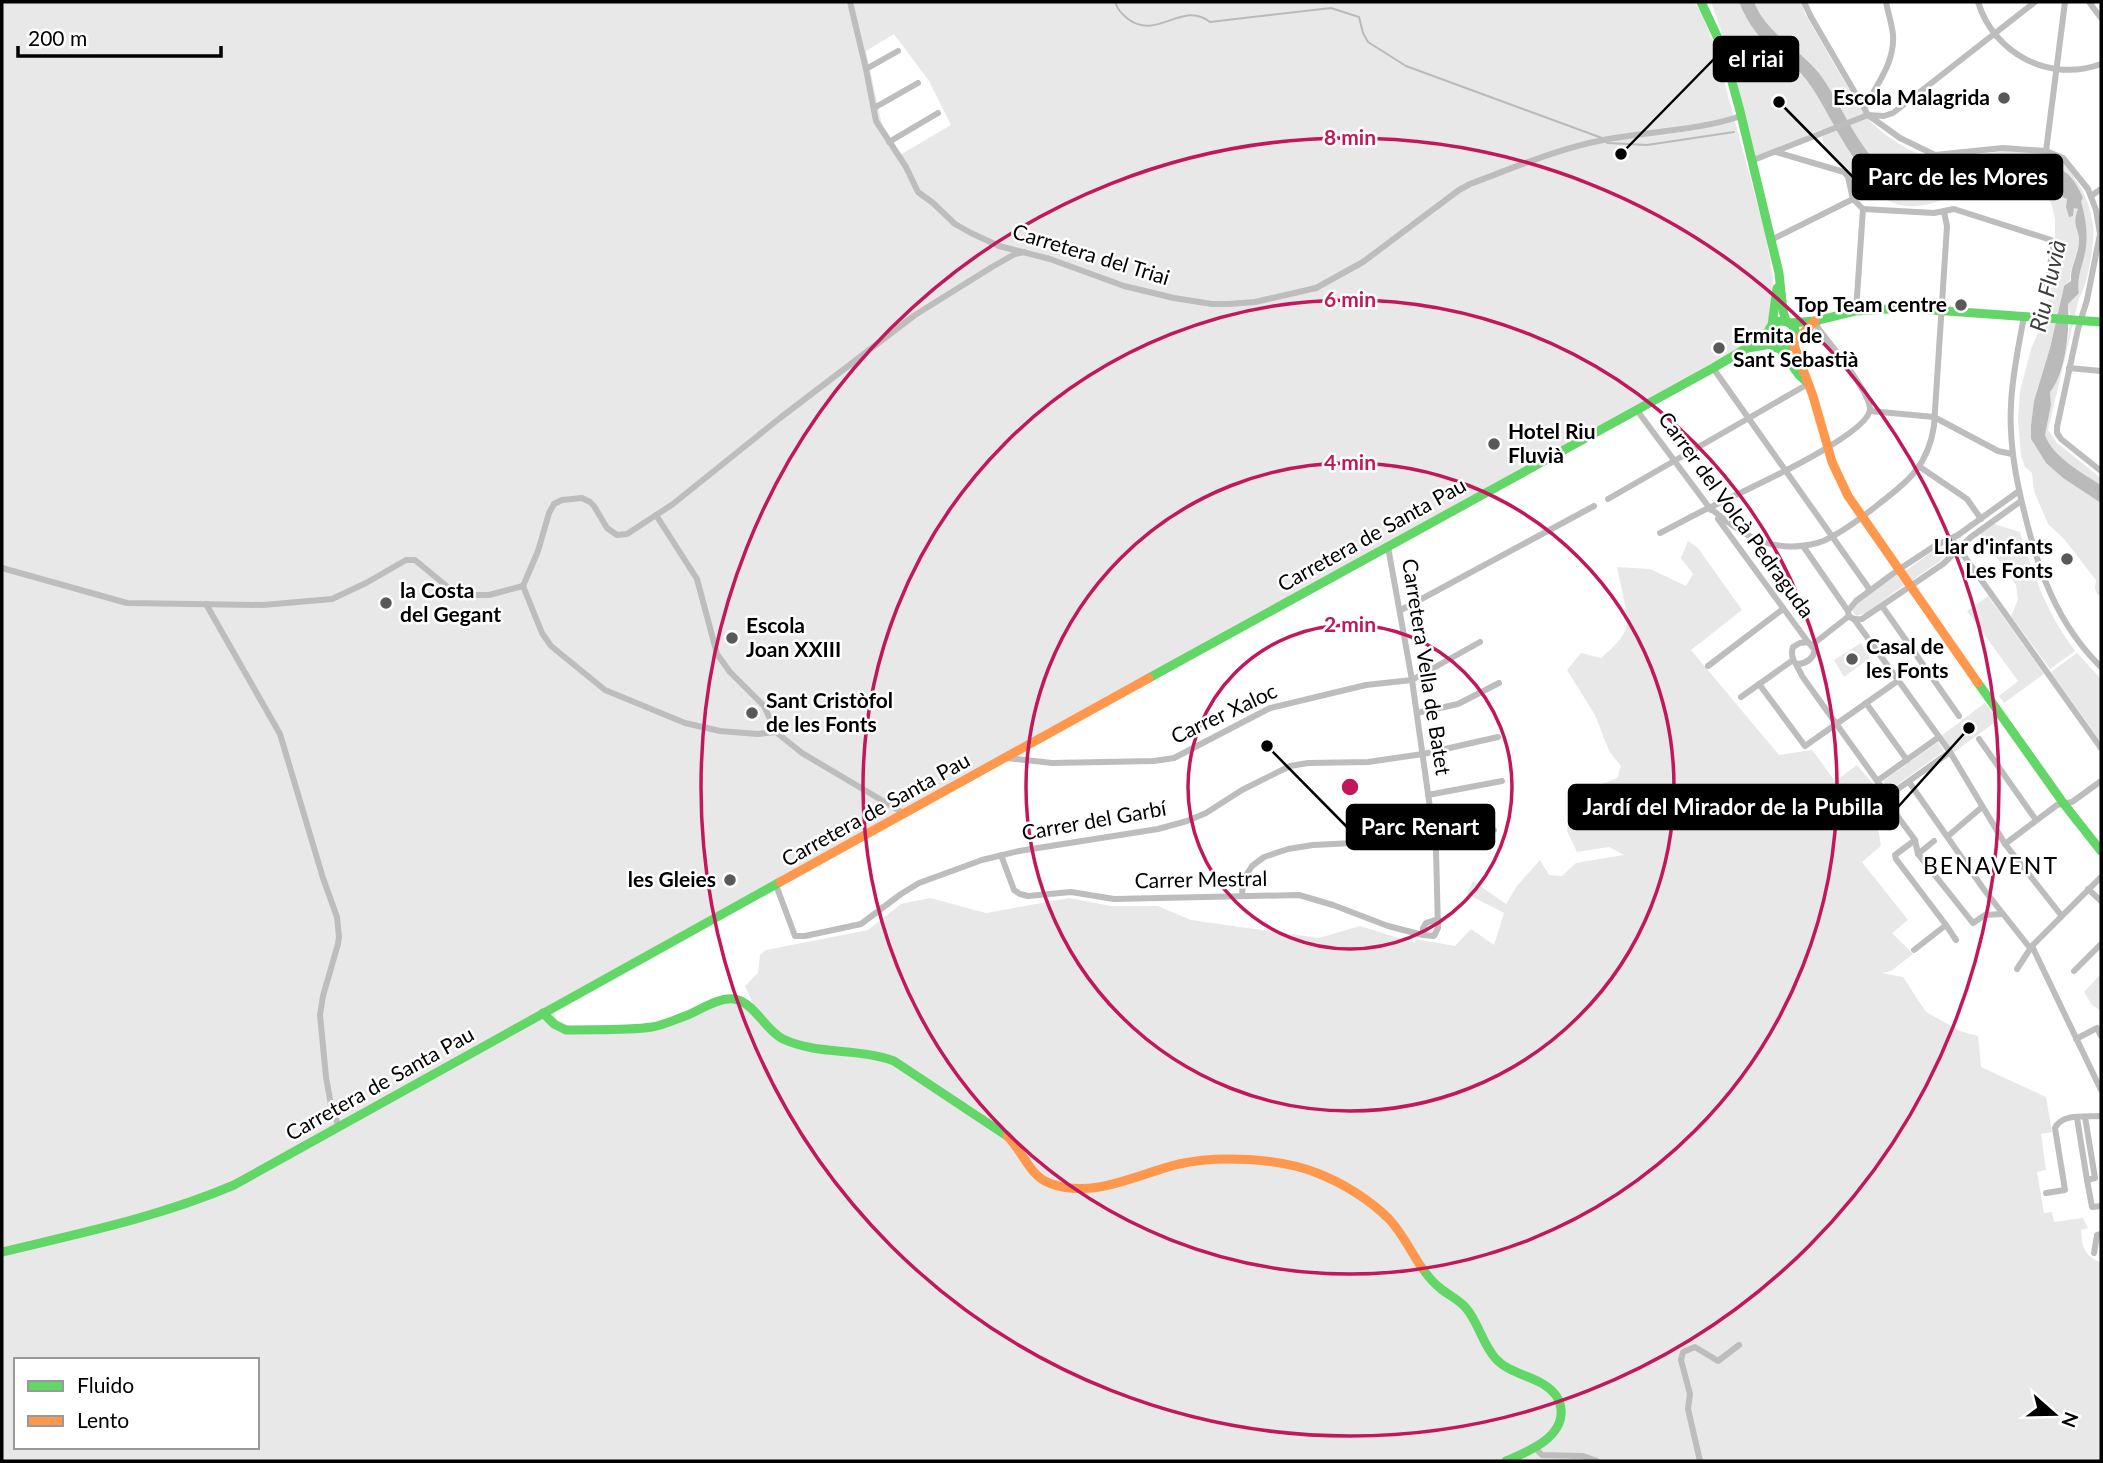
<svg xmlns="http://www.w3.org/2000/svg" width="2103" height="1463" viewBox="0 0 2103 1463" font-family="Lato,sans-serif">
  <rect width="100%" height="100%" fill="#fff"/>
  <g fill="#e8e8e8" fill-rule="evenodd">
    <path d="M2,2H1694L1701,12L1714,43L1765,233L1773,278L1772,311L1766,328L1752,341L549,1005L559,1023L575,1027L655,1023L727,997L755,1008L745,986L758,973L760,955L766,950L868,930L901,904L930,898L986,913L1069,898L1111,906H1158L1191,920L1319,938L1360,926L1415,943V939L1455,946L1471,929L1494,945L1504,913L1467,894L1473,881L1506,904L1517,886L1540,860L1549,875L1562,876L1576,863L1624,855L1609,847L1577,852L1567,831L1571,796L1617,778L1621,766L1609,751L1595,715L1567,670L1581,653L1601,658C1610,650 1623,639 1626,628C1630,617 1619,580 1617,567L1650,569L1686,586L1693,574L1681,558L1688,541L1698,548L1742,610L1691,650L1779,755L1812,750L1835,781L1857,765L1879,791L1862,811L1878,828L1881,846L1862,862L1908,920L1892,933L1913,954L1891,971L1881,973L1903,977L1926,1012L1960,1031L1978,1036L1981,1067L2046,1097L2052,1132L2041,1134L2046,1170L2037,1172L2044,1213L2052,1212L2054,1222L2083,1218L2088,1228L2081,1230C2082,1248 2084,1255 2101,1263V1461H2ZM894,34L929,81L951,125L900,155L882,125L866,51ZM16,1360H257V1447H16Z"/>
    <path d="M1711,2H1739C1748,25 1761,41 1780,56C1788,63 1797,69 1804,77C1829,107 1840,148 1868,175C1874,181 1898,192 1906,193C1919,196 1930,187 1940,181C1949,177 1962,176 1971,174C2007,167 2040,159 2060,196L2068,199L2066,207L2069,217L2073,216L2074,208L2078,209C2071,227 2081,229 2079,242C2077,256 2070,267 2070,281L2064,286L2063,291L2050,348L2034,401L2031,425V439L2046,463L2063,478L2101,503V596L2097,594L2095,588L2096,580L2064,539L2048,524L2034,491L2032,473L2025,467L2021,456L2018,419L2020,391L2031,349L2047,312L2055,247V220L2052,205L2045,192L2030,182L2003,178L1980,179L1954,186L1953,196C1899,219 1882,201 1843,164C1828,149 1822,153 1822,129L1774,152L1756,159L1730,55Z"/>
    <path d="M1754,2H1802L1804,12L1861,110C1875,130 1911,156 1936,158C1973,160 2024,139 2059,160C2065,164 2069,171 2073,176C2085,192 2090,206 2093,225C2095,242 2088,285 2079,298L2048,430L2057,443L2101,478V485C2082,473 2053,457 2045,435L2051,405L2050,392C2061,378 2071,333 2070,315C2070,311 2068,307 2068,303L2079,293C2076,278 2083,265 2085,250C2088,233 2084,217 2081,200L2083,198C2079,189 2073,177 2065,172C2035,151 2006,154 1973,160C1962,162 1951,163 1941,166C1927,171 1918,182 1902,179C1870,174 1842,106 1824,80C1803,49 1769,38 1754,2Z"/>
    <path d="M1994,524L2020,532C2033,575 2048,615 2075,651L2050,669L2011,616L2018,600L2016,585L1980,534Z"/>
    <polygon points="1950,544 1953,549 1940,561 1911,581 1904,572 1933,551"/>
    <polygon points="1897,575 1904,585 1866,613 1856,616 1852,610 1858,603"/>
    <polygon points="1988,596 2044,674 2004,703 1999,696 2018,681 1967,611"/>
    <polygon points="1861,643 1870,658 1844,677 1834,660"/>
    <polygon points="2077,653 2101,679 2101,742 2051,672"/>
    <polygon points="1985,703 1998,720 1953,753 1941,736"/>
    <polygon points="1938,742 1944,751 1890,790 1883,781"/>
    <polygon points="2101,974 2101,1011 2092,1005 2084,992"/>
  </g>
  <path fill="#bababa" d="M1739,2H1754C1769,38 1803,49 1824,80C1842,106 1870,174 1902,179C1918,182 1927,171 1941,166C1950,164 1959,163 1967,161C2003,154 2033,149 2065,172C2073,177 2079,189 2083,198L2081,201C2085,216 2088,231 2086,247C2084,263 2076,277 2079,293L2068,304C2070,328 2066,372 2050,392L2051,405L2045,435C2053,457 2082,473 2101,485V503L2063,478L2046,463L2031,439V425L2034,401L2050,348L2063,291L2064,286L2071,281C2070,267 2078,256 2079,242C2080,229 2071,227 2078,209L2074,208L2073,216L2069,217L2066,207L2067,199L2060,196C2056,188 2052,181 2044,175C2021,161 1970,172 1945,179C1940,181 1936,185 1932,187C1921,193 1907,196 1895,192C1850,177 1833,112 1804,77C1798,69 1788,63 1780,56C1761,41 1748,25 1739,2Z"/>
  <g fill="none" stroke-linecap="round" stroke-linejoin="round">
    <g stroke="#bababa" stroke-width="2">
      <path d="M1115,2C1118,10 1121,13 1128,19C1158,41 1182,0 1210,22L1331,8L1359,17L1363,33L1368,42L1406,66L1602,138"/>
      <polyline points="1606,142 1608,143 1647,145 1734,132"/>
    </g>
    <g stroke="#bdbdbd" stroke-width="6">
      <path d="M850,2L866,69L876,121L906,167L918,192L933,203L955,224L971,233L999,246L1050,259L1124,286L1174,298L1212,304H1229L1255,302L1316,288L1363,262L1459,190L1470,184C1513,168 1557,149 1603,140C1649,131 1697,131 1741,116"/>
      <polyline points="1804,2 1811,17 1868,115"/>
      <path d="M1978,2C1994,54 2050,83 2101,64"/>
      <polyline points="2089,2 2101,18"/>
      <polyline points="866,69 898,51"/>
      <path d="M1865,107C1877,84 1895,62 1893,35C1892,24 1888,13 1886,2"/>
      <polyline points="874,108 918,83"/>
      <polyline points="1868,115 1900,138 1935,155 2003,148 2046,151 2063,158 2088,189 2096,210 2100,234 2087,300 2078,329 2057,427 2057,433 2061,439 2101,471"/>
      <polyline points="889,142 938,113"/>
      <polyline points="2046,151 2065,2"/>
      <polyline points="1776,152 1844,172 1848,177 1853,199 1863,209 1934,213 1954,209 2051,240 2053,245 2048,281 2046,285"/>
      <polyline points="1751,161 1868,115 1884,116 1893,113 2035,2"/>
      <polyline points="2091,196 2101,189"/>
      <polyline points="1771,240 1853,199"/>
      <polyline points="1856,311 1863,209"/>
      <path d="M2024,316C2019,345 2012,375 2011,405C2009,441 2015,476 2024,511C2038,570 2057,624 2101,667"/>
      <polyline points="1713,368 1870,590"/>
      <polyline points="2069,368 2101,371"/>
      <polyline points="1636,409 1711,510"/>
      <polyline points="1870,411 1934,417 1998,451 2012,454"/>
      <polyline points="1920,467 1967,499 1981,519"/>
      <polyline points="1608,499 1808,384"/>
      <path d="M1709,507C1736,530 1763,550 1800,546C1811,545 1822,543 1831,537C1849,528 1865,515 1880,503C1909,481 1928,465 1934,426L1947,226L1944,212"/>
      <polyline points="656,515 697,579 717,654 730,672 764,706 776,732 802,753 905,814"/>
      <polyline points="1718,519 1808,642"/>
      <path d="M1660,533C1678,524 1695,514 1713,506C1739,493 1870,435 1870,409C1870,392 1830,344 1818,328L1816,321"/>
      <polyline points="1952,539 2101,748"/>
      <path d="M1803,546L1848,611C1848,619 1855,620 1862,619L1943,564L1971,537L2021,501"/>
      <polyline points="1388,547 1412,680 1436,850 1438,928 1434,936 1423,935 1423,928 1426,923 1438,919"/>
      <polyline points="2,568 127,603 263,605 332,599 366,583 406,560 415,560 450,589 469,595 489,595 523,586 538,551 549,513 554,504 562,500 582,498 590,502 594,506 607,528 617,535 627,534 673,504 780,418 915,315 992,267 1015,254 1024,252"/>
      <polyline points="523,586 542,633 551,646 605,690 685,723 720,731 758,734 776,732"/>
      <polyline points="206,604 280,734 323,878 337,917 339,937 338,944 323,996 320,1015 326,1077 331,1105 339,1127"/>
      <polyline points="1882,606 1959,716"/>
      <polyline points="1401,610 1594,506"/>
      <polyline points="1848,611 1856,601 1898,570 1933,547 1958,535 2019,491"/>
      <polyline points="1854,619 1950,752 2005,844 2061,915"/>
      <polyline points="1812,645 1849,616"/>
      <path d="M1798,664C1807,663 1813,659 1815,650L1808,642L1800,643L1793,647C1789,659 1798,665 1802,676L1888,796L1887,802L1915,840L1918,854L1973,923L1985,915L2002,914"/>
      <polyline points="1708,666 1783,609"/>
      <polyline points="1759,684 1805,746 1899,680"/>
      <polyline points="1741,697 1793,660"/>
      <polyline points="1866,703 1907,760"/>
      <polyline points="1417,713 1458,704 1499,683"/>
      <polyline points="1979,739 2036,820"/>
      <polyline points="1006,758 1052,763 1154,761 1174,758 1270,708 1366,685 1412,680 1480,642"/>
      <polyline points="1877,781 1939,737"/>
      <polyline points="1909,782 1985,891 2030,948"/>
      <polyline points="1428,795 1502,781"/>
      <polyline points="1888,796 1950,752"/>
      <polyline points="1948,836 1982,807"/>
      <polyline points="2005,844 2057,805 2072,802 2101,781"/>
      <polyline points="1918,854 1934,841"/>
      <polyline points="1001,855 1014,890 1020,894 1028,896 1071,892 1114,899 1299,895 1333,905 1388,926 1423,935"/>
      <polyline points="776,885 795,936 805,936 861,924 901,894 919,883 982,860 1019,851 1158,829 1187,821 1206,813 1242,790 1290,766 1308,763 1368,762 1423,754 1498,737"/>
      <polyline points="2088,889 2101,901"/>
      <polyline points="1242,896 1243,880 1252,866 1264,857 1288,849 1313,845 1435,839 1494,830"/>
      <polyline points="1946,925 1956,940"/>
      <polyline points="2032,946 2101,1090"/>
      <polyline points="1914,950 1946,925 1896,859 1895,855 1915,840"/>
      <polyline points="2017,969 2032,946 2101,877"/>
      <polyline points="2074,971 2101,944"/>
      <polyline points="2076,1039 2097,1028 2101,1036"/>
      <polyline points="2077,1118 2087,1180 2095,1178 2085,1117"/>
      <polyline points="2087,1180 2092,1207 2101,1206"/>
      <path d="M2046,1193L2065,1190L2055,1128C2062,1113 2086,1117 2101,1116"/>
      <polyline points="2094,1253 2097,1235 2101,1234"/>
      <polyline points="1535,1448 1542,1455 1583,1456 1597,1461"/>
      <polyline points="1700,1461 1688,1409 1690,1394 1681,1360 1683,1352 1695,1347 1718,1361 1739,1345"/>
    </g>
    <g stroke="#63d668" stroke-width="9">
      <polyline points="1701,2 1723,49 1740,111 1779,273 1783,311 1786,321"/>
      <circle cx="1782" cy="335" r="14"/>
      <polyline points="1790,323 1815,321 1856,311 1905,308 2101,322"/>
      <polyline points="1772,325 1777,288"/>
      <polyline points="1748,348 1771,344"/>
      <polyline points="1781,350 1799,375 1806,381"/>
      <polyline points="1149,678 1713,368 1747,348 1768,332"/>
      <polyline points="1978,683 2064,804 2101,851"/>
      <path d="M543,1013L554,1024L566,1030C594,1029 624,1031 652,1027C665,1025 676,1019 688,1015C701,1009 720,997 734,999C754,1002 765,1030 783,1039C817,1055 859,1048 894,1061L1007,1136"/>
      <path d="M2,1252C81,1233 159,1217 234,1185L780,882"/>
      <path d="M1422,1268C1427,1275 1433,1283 1440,1288C1448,1295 1458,1299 1466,1308C1479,1323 1482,1344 1496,1359C1508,1372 1528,1375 1543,1384C1553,1390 1560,1398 1561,1409C1564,1438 1527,1452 1506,1461"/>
    </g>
    <g stroke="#ff974d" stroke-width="9">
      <polyline points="1797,339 1815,321"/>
      <polyline points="1794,345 1813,396 1832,462 1848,496 1978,683"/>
      <polyline points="780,882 1149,678"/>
      <path d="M1007,1136C1022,1150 1029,1175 1049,1183C1093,1200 1137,1174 1179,1164C1218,1155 1280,1158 1317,1173C1343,1183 1370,1200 1389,1219C1403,1234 1411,1252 1422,1268"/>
    </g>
  </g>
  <g fill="none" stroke="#c2185b" stroke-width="3.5">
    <circle cx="1350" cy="787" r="162"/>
    <circle cx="1350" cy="787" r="324"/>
    <circle cx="1350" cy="787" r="487"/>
    <circle cx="1350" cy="787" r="649"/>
  </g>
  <g fill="#595959" stroke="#fff" stroke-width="2.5">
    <circle cx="2004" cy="98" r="7"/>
    <circle cx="1961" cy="305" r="7"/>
    <circle cx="1719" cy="348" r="7"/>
    <circle cx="1494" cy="444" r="7"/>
    <circle cx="2067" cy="559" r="7"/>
    <circle cx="386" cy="603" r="7"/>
    <circle cx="732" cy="638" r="7"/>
    <circle cx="1852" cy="659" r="7"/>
    <circle cx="752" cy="713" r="7"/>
    <circle cx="730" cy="880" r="7"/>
  </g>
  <g text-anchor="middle" stroke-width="5" stroke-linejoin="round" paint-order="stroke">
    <g font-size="21" font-weight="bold" fill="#000" stroke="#fff" text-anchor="start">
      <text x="1990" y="105" text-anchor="end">Escola Malagrida</text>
      <text x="1947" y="312" text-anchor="end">Top Team centre</text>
      <text x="1733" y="343">Ermita de<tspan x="1733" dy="24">Sant Sebastià</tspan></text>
      <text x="1508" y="439">Hotel Riu<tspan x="1508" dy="24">Fluvià</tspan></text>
      <text x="2053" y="554" text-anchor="end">Llar d'infants<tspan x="2053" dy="24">Les Fonts</tspan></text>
      <text x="400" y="598">la Costa<tspan x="400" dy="24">del Gegant</tspan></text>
      <text x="746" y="633">Escola<tspan x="746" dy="24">Joan XXIII</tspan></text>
      <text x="1866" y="654">Casal de<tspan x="1866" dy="24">les Fonts</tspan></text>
      <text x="766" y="708">Sant Cristòfol<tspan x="766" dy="24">de les Fonts</tspan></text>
      <text x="716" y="887" text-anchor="end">les Gleies</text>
    </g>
    <g font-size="21" fill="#000" stroke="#fff">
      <text transform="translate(1091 255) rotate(17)" y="7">Carretera del Triai</text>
      <text transform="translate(1736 515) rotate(54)" y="7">Carrer del Volcà Pedraguda</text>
      <text transform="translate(1372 535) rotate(-29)" y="7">Carretera de Santa Pau</text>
      <text transform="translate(1426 667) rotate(81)" y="7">Carretera Vella de Batet</text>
      <text transform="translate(1224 714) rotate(-25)" y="7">Carrer Xaloc</text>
      <text transform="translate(876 810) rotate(-29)" y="7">Carretera de Santa Pau</text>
      <text transform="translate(1094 821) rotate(-10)" y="7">Carrer del Garbí</text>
      <text transform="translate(1201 880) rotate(-1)" y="7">Carrer Mestral</text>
      <text transform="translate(380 1084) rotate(-29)" y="7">Carretera de Santa Pau</text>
    </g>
    <g font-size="23" font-style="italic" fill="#3d3d3d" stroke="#fff">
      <text transform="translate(2048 286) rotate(-77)" y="8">Riu Fluvià</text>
    </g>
    <g font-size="23" letter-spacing="2" fill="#000" stroke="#fff">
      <text x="1991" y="874">BENAVENT</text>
    </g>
  </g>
  <circle cx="1350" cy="787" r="10" fill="#c2185b" stroke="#fff" stroke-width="3.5"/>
  <g font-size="21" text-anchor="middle" font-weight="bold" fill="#c2185b" stroke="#fff" stroke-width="5" stroke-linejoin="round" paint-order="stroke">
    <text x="1350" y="145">8 min</text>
    <text x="1350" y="307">6 min</text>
    <text x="1350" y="470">4 min</text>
    <text x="1350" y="632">2 min</text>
  </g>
  <path fill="none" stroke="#000" stroke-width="2.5" d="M1621 154L1714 59M1779 102L1853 177M1969 728L1898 807M1267 746L1347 827"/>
  <g fill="#000" stroke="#fff" stroke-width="2.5">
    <circle cx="1621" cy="154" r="7"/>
    <circle cx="1779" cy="102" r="7"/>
    <circle cx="1969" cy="728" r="7"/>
    <circle cx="1267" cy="746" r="7"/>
  </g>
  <g fill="#000" stroke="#000" stroke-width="2.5">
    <rect x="1714" y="37" width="84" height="44" rx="7"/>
    <rect x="1853" y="155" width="209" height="44" rx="7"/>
    <rect x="1569" y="785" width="329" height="44" rx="7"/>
    <rect x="1347" y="805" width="147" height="44" rx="7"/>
  </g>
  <g font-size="23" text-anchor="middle" font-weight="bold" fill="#fff">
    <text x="1756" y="67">el riai</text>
    <text x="1958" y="185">Parc de les Mores</text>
    <text x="1733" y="815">Jardí del Mirador de la Pubilla</text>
    <text x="1420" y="835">Parc Renart</text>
  </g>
  <rect width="2103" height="1463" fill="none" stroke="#000000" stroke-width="7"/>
  <rect x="14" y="1358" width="245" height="91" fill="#ffffff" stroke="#999999" stroke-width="2"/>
  <rect x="28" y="1381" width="35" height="10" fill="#63d668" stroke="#999999" stroke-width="2"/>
  <text x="77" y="1393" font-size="21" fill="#000000">Fluido</text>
  <rect x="28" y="1416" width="35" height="10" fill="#ff974d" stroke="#999999" stroke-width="2"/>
  <text x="77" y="1428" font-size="21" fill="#000000">Lento</text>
  <g transform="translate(2054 1414) rotate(110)" stroke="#ffffff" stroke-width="5" paint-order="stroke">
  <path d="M0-5L12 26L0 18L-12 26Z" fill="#000000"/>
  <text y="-10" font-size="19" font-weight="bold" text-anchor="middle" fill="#000000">N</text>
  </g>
  <path d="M18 46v10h203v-10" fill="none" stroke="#000000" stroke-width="3.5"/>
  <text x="28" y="46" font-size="21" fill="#000000" stroke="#ffffff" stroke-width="5" paint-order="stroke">200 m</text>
</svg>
